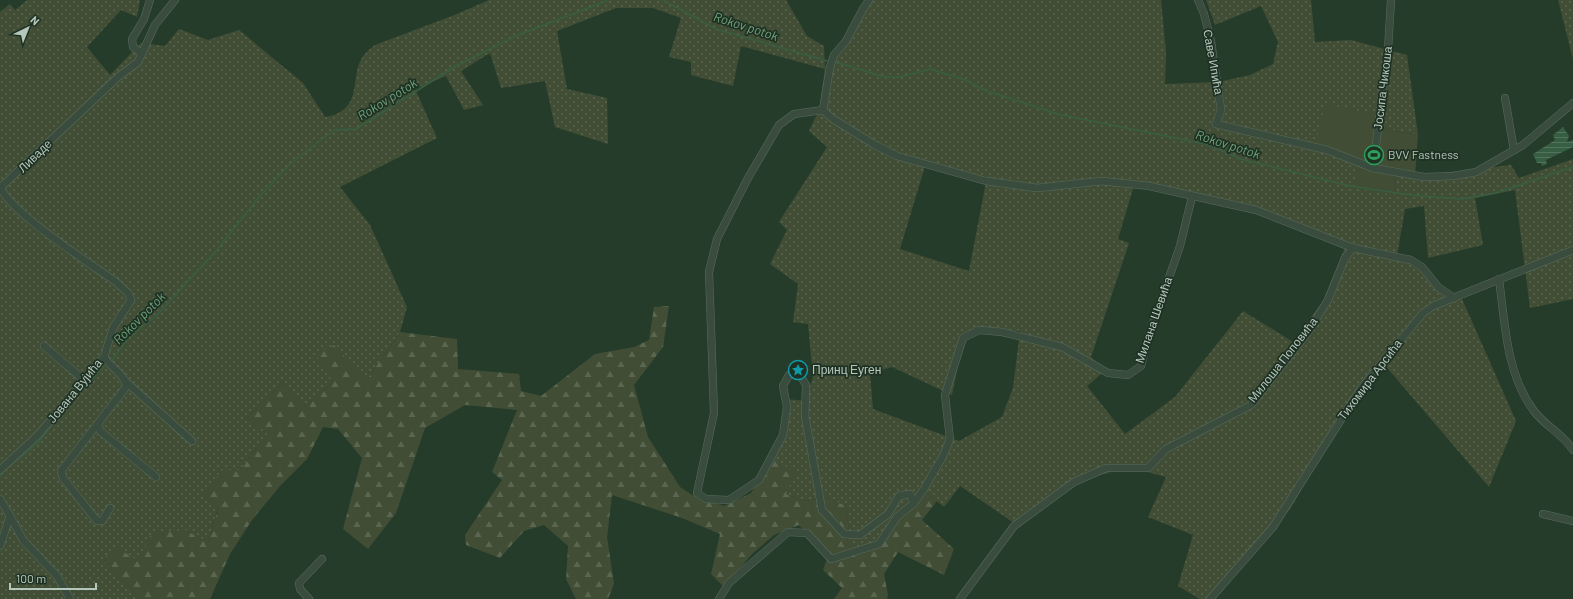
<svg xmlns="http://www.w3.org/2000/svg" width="1573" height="599" viewBox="0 0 1573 599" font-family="Barlow,sans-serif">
  <defs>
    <pattern id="grass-dots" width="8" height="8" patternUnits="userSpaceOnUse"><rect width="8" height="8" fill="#414e35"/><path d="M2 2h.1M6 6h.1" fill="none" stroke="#5a6650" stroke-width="1.8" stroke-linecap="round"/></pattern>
    <pattern id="forest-firs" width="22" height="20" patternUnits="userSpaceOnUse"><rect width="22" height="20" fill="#414e35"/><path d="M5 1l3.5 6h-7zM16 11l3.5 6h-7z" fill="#5a6650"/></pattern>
    <pattern id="water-rules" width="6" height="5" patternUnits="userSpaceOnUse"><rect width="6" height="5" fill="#375e42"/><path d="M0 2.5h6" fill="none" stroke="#52745b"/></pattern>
  </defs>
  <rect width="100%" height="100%" fill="#253c2b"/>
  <g fill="url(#grass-dots)" fill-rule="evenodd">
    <path d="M27,0H140L137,17L121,10L87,47L110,75L141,43L165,46L179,29L208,40L239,30L303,83L325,117C330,116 336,115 340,112C358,102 353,80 359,64C362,56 368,50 375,45L452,16L489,0H786L807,36L824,46L825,68L857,16L872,0H1161L1166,52L1165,84L1218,82L1250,75L1273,64L1278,42L1261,6L1215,25L1206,0H1311L1315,42L1351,40L1407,55L1418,135L1379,128L1360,166L1394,194L1395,172L1415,176L1511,165L1519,178L1573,159V299L1530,308L1515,190L1475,198L1483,245L1428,258L1424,206L1405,209L1397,256L1421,263L1450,297L1462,299L1516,421L1489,487L1383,363L1347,413L1290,509L1215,599H1200L1178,586L1193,535L1148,517L1166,477L1129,467L1086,479L1043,505L1020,527L960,486L944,507L921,488L866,552L847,541L849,531L846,506L827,497L806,501L786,494L772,458L784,430L787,399L805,401L813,377L808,324L793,322L798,284L770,264L787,230L779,222L827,147L809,131L819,110L825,69L741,46L733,86L691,75V62L669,57L681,18L653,8H616L557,31L567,89L607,98L608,144L555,127L545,81L501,88L490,53L461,71L483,105L464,110L446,76L415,89L437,138L340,187L370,225L407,307L400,332L366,381L333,382L305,406L283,382L246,419L268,433L240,470L202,494L218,507L208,542L185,530L139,561L104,560L141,599H0V12L10,4L15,10ZM926,163L987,177L969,271L900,249ZM1135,182L1258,209L1346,245L1323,301L1293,342L1243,311L1175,397L1125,434L1087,386L1106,370L1091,357L1129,243L1118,239ZM976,329L1020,331L1013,388L1002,417L959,441L873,409L870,373L892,367L952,395L964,335Z"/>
    <polygon points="1558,0 1573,0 1573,59"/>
  </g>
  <polygon fill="url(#forest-firs)" points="669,306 663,347 634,385 648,437 680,487 692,495 724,506 751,493 772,458 796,473 786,494 806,501 827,497 846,506 849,531 847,541 866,551 921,488 937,501 922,520 954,549 944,575 898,552 884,574 888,595 887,599 834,599 842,588 823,570 828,556 799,525 774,535 752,554 724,587 711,574 720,534 682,518 612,495 607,537 614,584 608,599 576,599 566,579 568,546 544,525 524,531 500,558 466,545 465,535 502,480 492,472 517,410 465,405 425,428 396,513 368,549 343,529 362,458 338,429 323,427 307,459 280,486 252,520 230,554 210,599 141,599 103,559 117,548 139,561 152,532 185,530 208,542 218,508 202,494 222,470 240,470 268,433 246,419 283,382 305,406 333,382 316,355 334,345 366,381 400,332 457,339 458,369 519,374 521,391 541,396 595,354 634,347 649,340 654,307"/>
  <polygon fill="#414e35" points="1325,104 1380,115 1379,128 1418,135 1415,176 1395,173 1394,195 1355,188 1359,166 1315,147"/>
  <polygon fill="url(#water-rules)" points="1563,127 1569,136 1567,142 1573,140 1573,147 1546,160 1547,164 1542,166 1541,163 1537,163 1533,154 1555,140 1553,135"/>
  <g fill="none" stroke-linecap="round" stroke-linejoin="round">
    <g stroke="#375e42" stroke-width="1.5">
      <polyline points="663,0 716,29 827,61"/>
      <polyline points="835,62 885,77 900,77 930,69 963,79 984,90 1057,114 1205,144 1241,159 1350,186 1411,195 1461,199 1496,193 1573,167"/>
      <polyline points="111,362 128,338 156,316 216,251 260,196 290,164 334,130 356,129 456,66 518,35 609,0"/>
      <polyline points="73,400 104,366"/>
      <polyline points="8,467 38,443 57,418"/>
      <polyline points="0,476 5,470"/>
    </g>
    <g stroke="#5a6c5f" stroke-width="8">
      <g id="minor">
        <polyline points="1198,0 1204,14 1211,41 1221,110 1216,124 1327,150 1373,168 1424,177 1453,176 1476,172 1523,145 1573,103"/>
        <polyline points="141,53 133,47 132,39 144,19 150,0"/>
        <polyline points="1505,98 1514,150"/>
        <polyline points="823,110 794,114 779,125 748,178 717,239 709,272 714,413 697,493 706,499 729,500 759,480 783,435 787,407 783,386 789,375 800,375 806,385 805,416 822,510 844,534 860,535 888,514 899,496 910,494 914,503"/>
        <polyline points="823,110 833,119 875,145 897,156 986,181 1037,188 1102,181 1149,186 1256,210 1353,248 1411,260 1422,267 1438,287 1454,298"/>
        <polyline points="823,110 830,67 834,55 846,41 863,9 869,0"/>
        <polyline points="1373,168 1388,50 1391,0"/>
        <path d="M1499,279C1505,323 1506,374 1534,411C1545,426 1563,434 1573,450"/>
        <polyline points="44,346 85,381"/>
        <path d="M104,357C110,367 127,376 126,387L61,471L63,478L97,521H102L110,508"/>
        <polyline points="125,381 192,441"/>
        <polyline points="98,425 100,431 156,477"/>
        <path d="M0,470L37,436L85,381L104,357L113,328L131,300L128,293L116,282C94,266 5,209 1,187L118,77L138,62L155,25L175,0"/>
        <polyline points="0,499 10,516 0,546"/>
        <polyline points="1543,514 1573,521"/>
        <polyline points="10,516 23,540 57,576 70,599"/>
        <polyline points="309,599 300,589 299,583 322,559"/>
        <polyline points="719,599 729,583 788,532 807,533 831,559 879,544 897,517 914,503 924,489 943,456 950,439 945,395 963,338 979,330 1002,332 1062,347 1108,373 1128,375 1141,366 1148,338 1180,246 1192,197"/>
        <polyline points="960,599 1014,526 1074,482 1106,468 1148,468 1166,449 1251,405 1308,332 1328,300 1345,258 1353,248"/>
        <polyline points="1210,599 1273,527 1361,388 1423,313 1433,306 1573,250"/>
      </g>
    </g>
    <use href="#minor" stroke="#394c3e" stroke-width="7"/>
  </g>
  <defs>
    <g id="stadium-ring" transform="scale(1)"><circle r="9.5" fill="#1e3123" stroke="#2e9e5b" stroke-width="1.5"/><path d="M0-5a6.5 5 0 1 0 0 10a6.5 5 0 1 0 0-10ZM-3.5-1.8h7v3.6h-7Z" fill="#2e9e5b"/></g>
    <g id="sight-ring" transform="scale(1)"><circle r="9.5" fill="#1e3123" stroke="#0f9aa8" stroke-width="1.5"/><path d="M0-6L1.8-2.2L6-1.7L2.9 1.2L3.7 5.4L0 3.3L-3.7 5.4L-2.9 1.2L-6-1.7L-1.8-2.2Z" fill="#0f9aa8"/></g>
  </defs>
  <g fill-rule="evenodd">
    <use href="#stadium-ring" x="1374" y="155"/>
    <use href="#sight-ring" x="798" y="370"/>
  </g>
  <g text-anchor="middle" stroke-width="3.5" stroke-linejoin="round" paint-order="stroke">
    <g font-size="12" fill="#b5c7bb" stroke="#1e3123">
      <text transform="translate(1213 62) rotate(80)" y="4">Саве Ипића</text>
      <text transform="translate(1383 88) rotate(-83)" y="4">Јосипа Чикоша</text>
      <text transform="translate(35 156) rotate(-44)" y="4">Ливаде</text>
      <text transform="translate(1154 320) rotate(-71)" y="4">Милана Шевића</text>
      <text transform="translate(1283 360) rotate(-52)" y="4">Милоша Поповића</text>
      <text transform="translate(1370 380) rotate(-53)" y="4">Тихомира Арсића</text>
      <text transform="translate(75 391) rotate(-51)" y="4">Јована Вујића</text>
    </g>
    <g font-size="12" fill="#b5c7bb" stroke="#1e3123" text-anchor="start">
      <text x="1388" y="159">BVV Fastness</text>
      <text x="812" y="374">Принц Еуген</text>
    </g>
    <g font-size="13" font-style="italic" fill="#70a47e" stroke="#1e3123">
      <text transform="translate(746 26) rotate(18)" y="5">Rokov potok</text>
      <text transform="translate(387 99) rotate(-32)" y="5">Rokov potok</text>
      <text transform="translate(1228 144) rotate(18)" y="5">Rokov potok</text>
      <text transform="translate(139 318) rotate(-45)" y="5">Rokov potok</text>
    </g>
  </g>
  <g transform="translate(28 28) rotate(43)" stroke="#1e3123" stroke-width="3" paint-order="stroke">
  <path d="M0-3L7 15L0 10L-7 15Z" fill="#b5c7bb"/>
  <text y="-6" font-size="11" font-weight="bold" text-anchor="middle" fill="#b5c7bb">N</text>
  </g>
  <path d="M10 583v6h86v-6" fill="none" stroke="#b5c7bb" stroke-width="2"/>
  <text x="16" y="583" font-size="12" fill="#b5c7bb" stroke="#1e3123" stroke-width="3" paint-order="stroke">100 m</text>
</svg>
